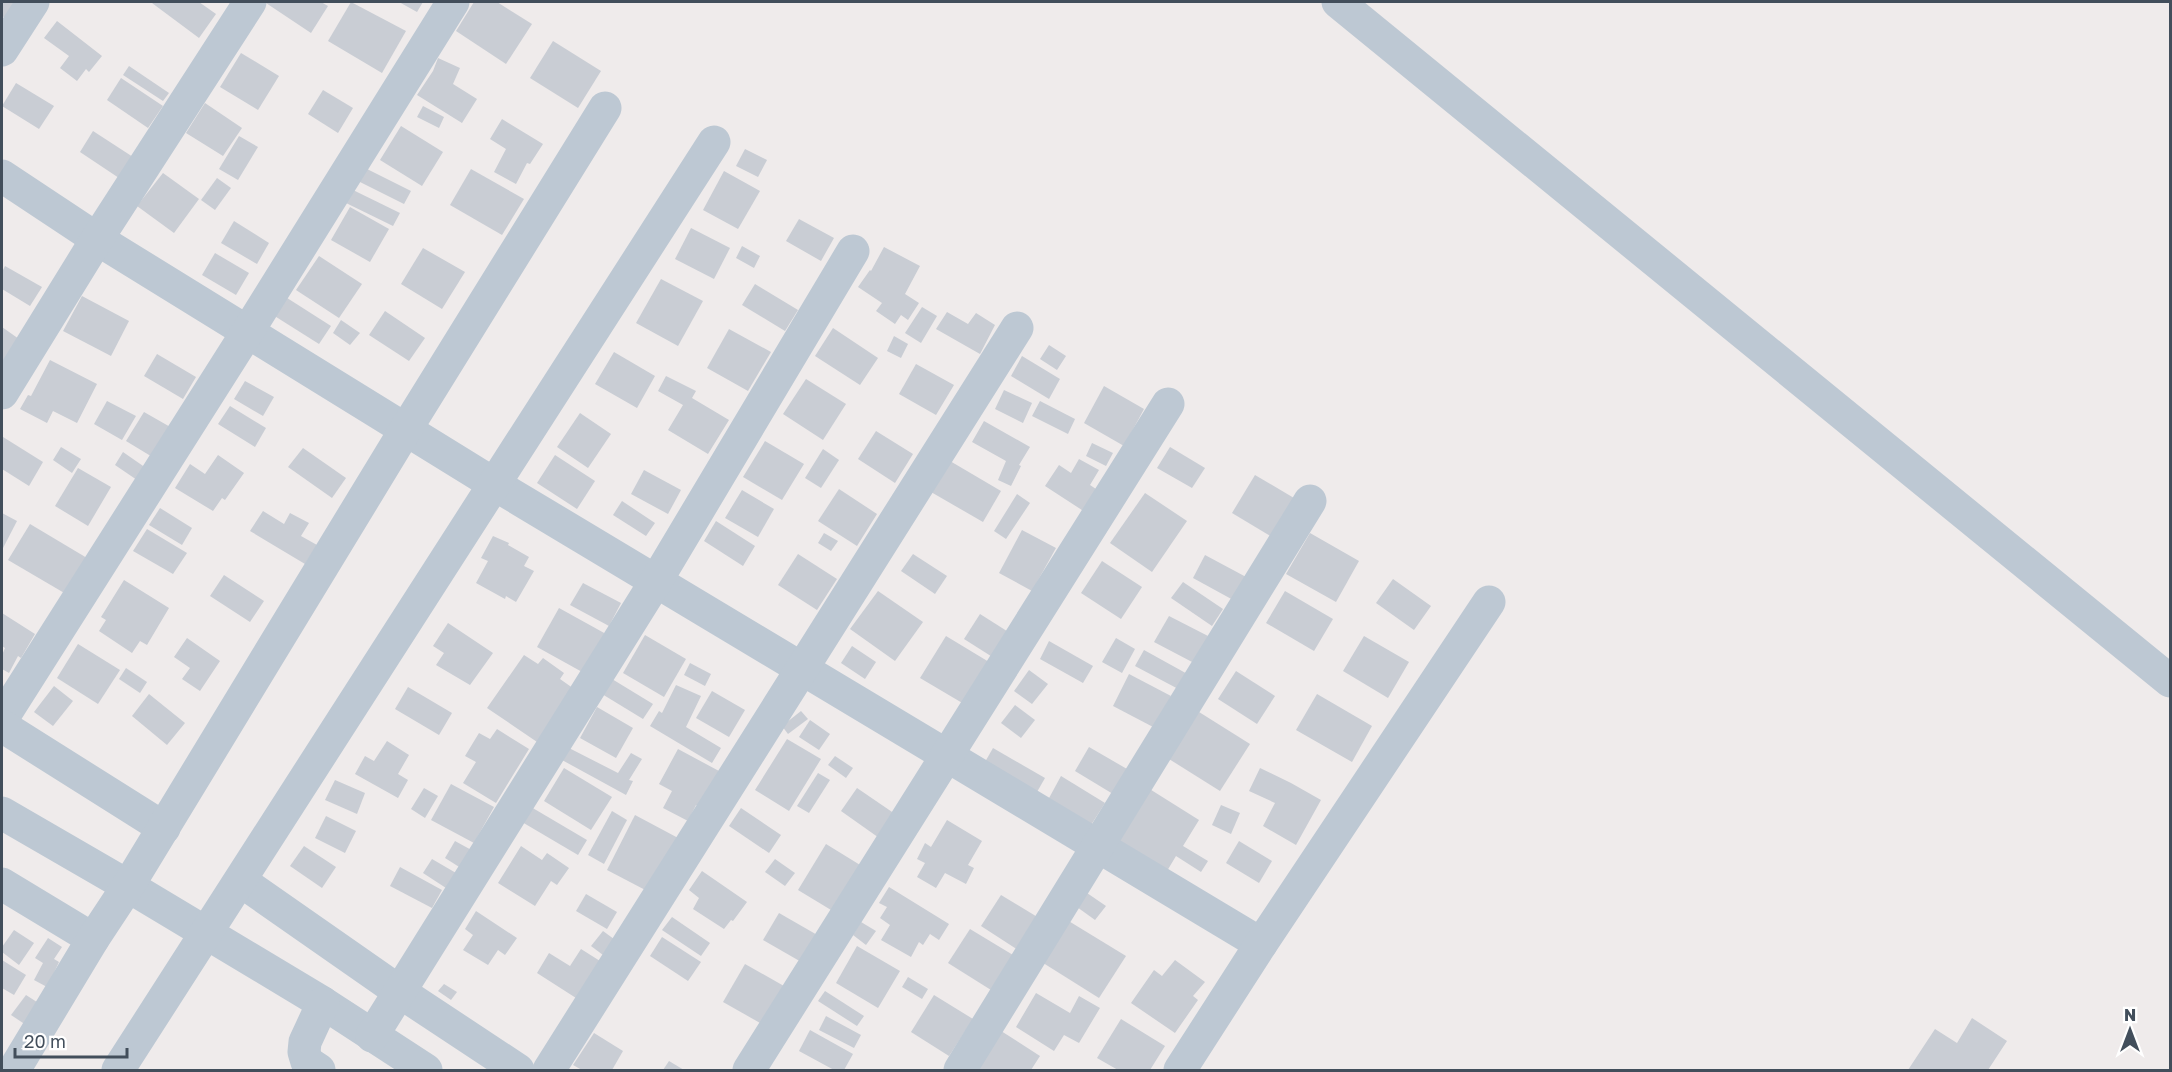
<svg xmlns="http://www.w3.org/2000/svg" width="2172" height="1072" viewBox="0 0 2172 1072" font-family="'Golos Text',sans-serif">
  <rect width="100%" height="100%" fill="#efebeb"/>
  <g fill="#c9cdd4">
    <polygon points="2,2 20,2 9,20 2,16"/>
    <polygon points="153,2 199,2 216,14 199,38 152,3"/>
    <polygon points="267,2 321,2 328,6 311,33 266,3"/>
    <polygon points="351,2 406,31 382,73 328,41"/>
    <polygon points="399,2 423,2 417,12"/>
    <polygon points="474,2 497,2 532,24 506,64 456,31"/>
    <polygon points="57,21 102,56 89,72 86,69 77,81 60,68 69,56 44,38"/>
    <polygon points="553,41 601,71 578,108 530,78"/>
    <polygon points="241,53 279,76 258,110 220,87"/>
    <polygon points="438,58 460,68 453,84 477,99 462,123 417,95 433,71"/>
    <polygon points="129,66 169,93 163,101 123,75"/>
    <polygon points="121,78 163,106 148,128 107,100"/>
    <polygon points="16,83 54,106 39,129 2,106"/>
    <polygon points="323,90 353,108 338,133 308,114"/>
    <polygon points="205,103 242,128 223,156 186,133"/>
    <polygon points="423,106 444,117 439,128 417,117"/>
    <polygon points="502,119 543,144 530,164 527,163 516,184 494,172 506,149 490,139"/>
    <polygon points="401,126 443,152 422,186 380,160"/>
    <polygon points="93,131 133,157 119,178 80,152"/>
    <polygon points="239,136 258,147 238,180 219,169"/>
    <polygon points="745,149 767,160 758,177 736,166"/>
    <polygon points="365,168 411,191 404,204 358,181"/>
    <polygon points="471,169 524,199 502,235 450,205"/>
    <polygon points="724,171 760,191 738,229 703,210"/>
    <polygon points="163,173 199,199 174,233 137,206"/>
    <polygon points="217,178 231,188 215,210 201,200"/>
    <polygon points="353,190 400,213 393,226 346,203"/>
    <polygon points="350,207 389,229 370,262 331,240"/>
    <polygon points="799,219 834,238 821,261 786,241"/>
    <polygon points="234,221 269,243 257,264 221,243"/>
    <polygon points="691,228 730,248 714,279 675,259"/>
    <polygon points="742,246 760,256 754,268 736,258"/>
    <polygon points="884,247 920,266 905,294 919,303 908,320 901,315 895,324 876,311 882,303 858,287 870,270 871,271"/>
    <polygon points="423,248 465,272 442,309 401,284"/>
    <polygon points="215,253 249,273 236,295 202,275"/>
    <polygon points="319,256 362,284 339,318 296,290"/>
    <polygon points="5,266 42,287 30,306 2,289 2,272"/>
    <polygon points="661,279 703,301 678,346 636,323"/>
    <polygon points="755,284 798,310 785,331 742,305"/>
    <polygon points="82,296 129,321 111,356 63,331"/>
    <polygon points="284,296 331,326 319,344 273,315"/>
    <polygon points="922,307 937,316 921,343 905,333"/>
    <polygon points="385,311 425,338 409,361 369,335"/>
    <polygon points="947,312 968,324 976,313 995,325 980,354 936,329"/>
    <polygon points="341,320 360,333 350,345 333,333"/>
    <polygon points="2,327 19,339 2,366"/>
    <polygon points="833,328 878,358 860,385 815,356"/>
    <polygon points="729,329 771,352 748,391 707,368"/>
    <polygon points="894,336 908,344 901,358 887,351"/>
    <polygon points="1049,345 1066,356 1057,370 1040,359"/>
    <polygon points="614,352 655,376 637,408 595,384"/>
    <polygon points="157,354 196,377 183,399 144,376"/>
    <polygon points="1022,356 1060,379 1049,399 1011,376"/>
    <polygon points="50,360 97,384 77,423 53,411 47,423 20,409 28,395 31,396"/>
    <polygon points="916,364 954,385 936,415 899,394"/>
    <polygon points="666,376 696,391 692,398 729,420 708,454 668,430 683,405 658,391"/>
    <polygon points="806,379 846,404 823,440 783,414"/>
    <polygon points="245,381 274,397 263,416 234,399"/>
    <polygon points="1104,386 1144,409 1124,446 1084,423"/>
    <polygon points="1004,390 1032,403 1023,423 995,409"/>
    <polygon points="107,401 136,416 122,440 94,424"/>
    <polygon points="1040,401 1075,419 1068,434 1032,416"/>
    <polygon points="230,406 266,428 255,447 218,424"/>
    <polygon points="144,412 172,428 154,458 126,441"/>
    <polygon points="580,413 611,434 588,468 557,447"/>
    <polygon points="984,421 1030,447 1019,465 1021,466 1011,486 998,480 1006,461 972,442"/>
    <polygon points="876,431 913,454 895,483 858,459"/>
    <polygon points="3,437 43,462 29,486 2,469"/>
    <polygon points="765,441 804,464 782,500 743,477"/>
    <polygon points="1092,443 1113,453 1106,466 1086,456"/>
    <polygon points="61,447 81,459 72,473 53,460"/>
    <polygon points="1170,447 1205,468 1192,488 1157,468"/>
    <polygon points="303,448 346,478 332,498 288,467"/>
    <polygon points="823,449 839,460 821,488 805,478"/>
    <polygon points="123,452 146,468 137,480 115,465"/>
    <polygon points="218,455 244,473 225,500 222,498 213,511 175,488 190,464 205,474"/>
    <polygon points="555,455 595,481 577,509 537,483"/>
    <polygon points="1079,459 1099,470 1090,485 1099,491 1085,512 1045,486 1059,465 1071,473"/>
    <polygon points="950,461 1001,491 983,522 931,492"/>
    <polygon points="78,468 111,487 88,526 55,506"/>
    <polygon points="644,470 681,490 668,514 631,494"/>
    <polygon points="1255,475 1294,498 1272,537 1232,513"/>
    <polygon points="839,489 877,514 857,546 818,521"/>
    <polygon points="742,490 774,509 758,537 725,518"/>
    <polygon points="1145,493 1187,521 1152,572 1110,543"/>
    <polygon points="1017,494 1030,503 1006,539 994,531"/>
    <polygon points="622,501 655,523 646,536 613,515"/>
    <polygon points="160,508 192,528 182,545 149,525"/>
    <polygon points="263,511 284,524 290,513 309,523 301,536 317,545 305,564 250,531"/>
    <polygon points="2,513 17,521 2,550"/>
    <polygon points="716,521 755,546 743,566 704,541"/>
    <polygon points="30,524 87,558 66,594 8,560"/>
    <polygon points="147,529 187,553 173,574 133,551"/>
    <polygon points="1022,530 1056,548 1032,591 999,573"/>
    <polygon points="824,533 838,541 831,551 818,543"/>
    <polygon points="1310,533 1359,561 1336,602 1286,574"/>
    <polygon points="493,536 509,543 508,545 529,557 524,566 534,571 516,602 506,596 505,599 476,583 488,561 481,558"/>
    <polygon points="798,554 837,579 817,610 778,585"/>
    <polygon points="913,554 947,576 935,594 901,571"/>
    <polygon points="1205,555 1248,578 1235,601 1193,578"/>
    <polygon points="1102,561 1142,587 1121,619 1081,593"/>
    <polygon points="224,575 264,601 250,622 210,596"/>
    <polygon points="1393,579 1431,606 1414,630 1376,603"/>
    <polygon points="124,580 169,608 147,645 140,641 132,653 99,631 106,620 101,617"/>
    <polygon points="1183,582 1223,609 1212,626 1171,598"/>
    <polygon points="583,583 621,603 609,626 570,605"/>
    <polygon points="878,591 923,622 895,661 850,629"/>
    <polygon points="1285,591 1333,619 1314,651 1266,623"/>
    <polygon points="559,608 606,634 584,673 537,647"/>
    <polygon points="2,613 35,634 21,658 18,656 9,673 2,669 2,655 5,648 2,646"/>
    <polygon points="980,614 1010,633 994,658 964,639"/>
    <polygon points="1169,616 1208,636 1194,663 1154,642"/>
    <polygon points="448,623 493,653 470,685 436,665 444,653 433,646"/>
    <polygon points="645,635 686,659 664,697 623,673"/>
    <polygon points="946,636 989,662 964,704 920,678"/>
    <polygon points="1364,636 1409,662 1388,698 1343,671"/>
    <polygon points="187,638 220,661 200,691 182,679 190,668 174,657"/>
    <polygon points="1116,638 1135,649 1122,673 1102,662"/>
    <polygon points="1049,641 1093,666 1083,683 1040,659"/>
    <polygon points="78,644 120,670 98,704 57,678"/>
    <polygon points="852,646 876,662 865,679 841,663"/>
    <polygon points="1144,650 1191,676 1182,691 1135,666"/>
    <polygon points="524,655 538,664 543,658 564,673 560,679 577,691 540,744 487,708"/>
    <polygon points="690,663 711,674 705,686 684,675"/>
    <polygon points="126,668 147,682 140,693 119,679"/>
    <polygon points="1029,670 1048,684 1032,704 1014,691"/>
    <polygon points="1236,671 1275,696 1257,724 1218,699"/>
    <polygon points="1129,674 1171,696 1155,728 1113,706"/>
    <polygon points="612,679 653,704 643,719 602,694"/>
    <polygon points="676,685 701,696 686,727 721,748 712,763 650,726 659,711 662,713"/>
    <polygon points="54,686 73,701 53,726 34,712"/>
    <polygon points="408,687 452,713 439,735 395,709"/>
    <polygon points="712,691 745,710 729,737 696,718"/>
    <polygon points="149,694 185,723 167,745 132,716"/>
    <polygon points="1317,694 1372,726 1352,762 1296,730"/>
    <polygon points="1015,705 1035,720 1021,738 1001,723"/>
    <polygon points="597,707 633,728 616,758 580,738"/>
    <polygon points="801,711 808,719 788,734 782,726"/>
    <polygon points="1199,712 1250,744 1220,791 1169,759"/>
    <polygon points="810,720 830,734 819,750 799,737"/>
    <polygon points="497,729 529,749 496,803 463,783 476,762 465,756 479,733 490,739"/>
    <polygon points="787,739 821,759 789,811 755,790"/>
    <polygon points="387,741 409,755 398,774 408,780 398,798 355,774 365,756 374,761"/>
    <polygon points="1089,747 1127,769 1113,794 1075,771"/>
    <polygon points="569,748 618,773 631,753 642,759 629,780 633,781 626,795 562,760"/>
    <polygon points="993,748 1045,778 1033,799 981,769"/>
    <polygon points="678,749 719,771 700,806 696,805 688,821 663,808 672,791 659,784"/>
    <polygon points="835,756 853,768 846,778 828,765"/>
    <polygon points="564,768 612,797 591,830 544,801"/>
    <polygon points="1260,768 1291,783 1321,800 1296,845 1263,826 1275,803 1249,791"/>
    <polygon points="818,773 830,780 809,813 797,806"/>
    <polygon points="1061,776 1105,803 1091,825 1048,800"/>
    <polygon points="335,780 365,793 357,814 325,800"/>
    <polygon points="451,784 494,807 474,843 431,820"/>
    <polygon points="424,788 438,796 425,818 411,809"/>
    <polygon points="857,788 898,816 882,840 841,811"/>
    <polygon points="1148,788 1199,820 1183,846 1208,861 1201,872 1176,856 1164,876 1113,845"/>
    <polygon points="1221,805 1240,813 1231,834 1212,825"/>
    <polygon points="531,807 587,840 578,855 522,822"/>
    <polygon points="741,808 781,835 769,853 729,826"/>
    <polygon points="612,811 627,820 604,864 588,855"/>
    <polygon points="635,815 680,839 651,893 607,870"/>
    <polygon points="326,816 356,831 345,853 315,838"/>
    <polygon points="947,820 982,841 968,865 974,868 966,884 945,873 936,888 917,877 925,863 917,859 925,843 931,847"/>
    <polygon points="455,841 475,852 464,870 445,858"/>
    <polygon points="1239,841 1272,861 1259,883 1226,863"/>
    <polygon points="826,844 865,868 836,913 798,890"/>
    <polygon points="304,846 336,867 322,888 290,866"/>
    <polygon points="521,846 542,860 547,853 569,868 557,885 551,881 535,906 498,883"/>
    <polygon points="432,859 456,873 446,888 423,873"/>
    <polygon points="775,859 795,873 785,886 765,872"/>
    <polygon points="400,867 442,890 432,908 390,886"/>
    <polygon points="702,871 747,902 733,921 731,920 724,929 693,909 699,898 689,890"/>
    <polygon points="889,887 949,924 939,940 930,934 923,945 919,942 911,957 881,940 890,925 880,918 887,907 879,903"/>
    <polygon points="1087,893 1106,906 1095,920 1077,907"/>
    <polygon points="586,894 617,912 607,929 576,911"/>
    <polygon points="1001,895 1039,918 1018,950 981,926"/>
    <polygon points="476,911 517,938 505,955 498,950 488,965 463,950 473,935 465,929"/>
    <polygon points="779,913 826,940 810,967 763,940"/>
    <polygon points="672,917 710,943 701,956 662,930"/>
    <polygon points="1067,920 1126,956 1099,998 1040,961"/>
    <polygon points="861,922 876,931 866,945 853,935"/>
    <polygon points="970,929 1013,955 991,990 948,963"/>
    <polygon points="14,930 34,943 19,965 2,952 2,947"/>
    <polygon points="603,931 618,942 607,958 591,946"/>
    <polygon points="662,937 701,962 688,981 650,956"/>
    <polygon points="48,938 62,947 54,959 59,962 47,987 34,980 43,963 35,958"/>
    <polygon points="857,946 900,971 878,1008 836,983"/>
    <polygon points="581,949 600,961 576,998 537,973 549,953 570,966"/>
    <polygon points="2,960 26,975 14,995 2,988"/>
    <polygon points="1175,960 1205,982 1193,996 1198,1000 1175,1033 1131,1003 1154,970 1162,976"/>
    <polygon points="745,964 791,990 769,1028 723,1002"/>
    <polygon points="908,977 928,989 922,999 902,987"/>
    <polygon points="444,984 457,992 451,1000 438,991"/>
    <polygon points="825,991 864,1016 857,1026 818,1001"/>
    <polygon points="1036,993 1070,1013 1079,996 1100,1008 1079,1043 1064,1035 1054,1051 1016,1027"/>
    <polygon points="26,995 40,1004 26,1025 11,1015"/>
    <polygon points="934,995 973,1019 949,1056 911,1032"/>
    <polygon points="826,1016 861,1035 854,1048 819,1030"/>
    <polygon points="1972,1018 2007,1041 1988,1070 1908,1070 1935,1029 1957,1043"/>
    <polygon points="1121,1019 1165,1046 1150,1070 1118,1070 1097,1058"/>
    <polygon points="998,1029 1040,1056 1031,1070 981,1070 974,1066"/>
    <polygon points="810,1030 853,1054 844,1070 834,1070 799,1051"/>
    <polygon points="594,1033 623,1051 612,1070 582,1070 573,1065"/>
    <polygon points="669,1061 684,1070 663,1070"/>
  </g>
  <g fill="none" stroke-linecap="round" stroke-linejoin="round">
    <g stroke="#bdc8d3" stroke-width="33">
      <polyline points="1338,2 2170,681"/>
      <polyline points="2,50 33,2"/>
      <polyline points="2,176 97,239 494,484 1261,944"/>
      <polyline points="2,393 97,239 250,2"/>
      <polyline points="2,719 248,331 453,2"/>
      <polyline points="2,726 164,828"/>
      <polyline points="2,813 128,886 323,1003 426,1070"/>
      <polyline points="241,881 400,992 518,1070"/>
      <polyline points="2,884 93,939"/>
      <polyline points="372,1036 656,581 853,251"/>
      <polyline points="14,1070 93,939 128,886 406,429 605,108"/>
      <polyline points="118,1070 714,142"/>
      <polyline points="319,1070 307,1062 304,1052 305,1042 323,1003"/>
      <polyline points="549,1070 1017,328"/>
      <polyline points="749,1070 1168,404"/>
      <polyline points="960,1070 1310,501"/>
      <polyline points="1180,1070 1261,944 1489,602"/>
    </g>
  </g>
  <rect width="2172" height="1072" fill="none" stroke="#424e5b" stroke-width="6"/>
  <g transform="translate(2130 1030)" stroke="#ffffff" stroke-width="4.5" paint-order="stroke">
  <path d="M0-4.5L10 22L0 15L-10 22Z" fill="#424e5b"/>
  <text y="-9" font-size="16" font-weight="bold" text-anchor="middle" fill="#424e5b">N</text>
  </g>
  <path d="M15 1048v9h112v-9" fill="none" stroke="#424e5b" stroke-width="3"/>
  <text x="24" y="1048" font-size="18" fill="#424e5b" stroke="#ffffff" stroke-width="4.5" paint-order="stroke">20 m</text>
</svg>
